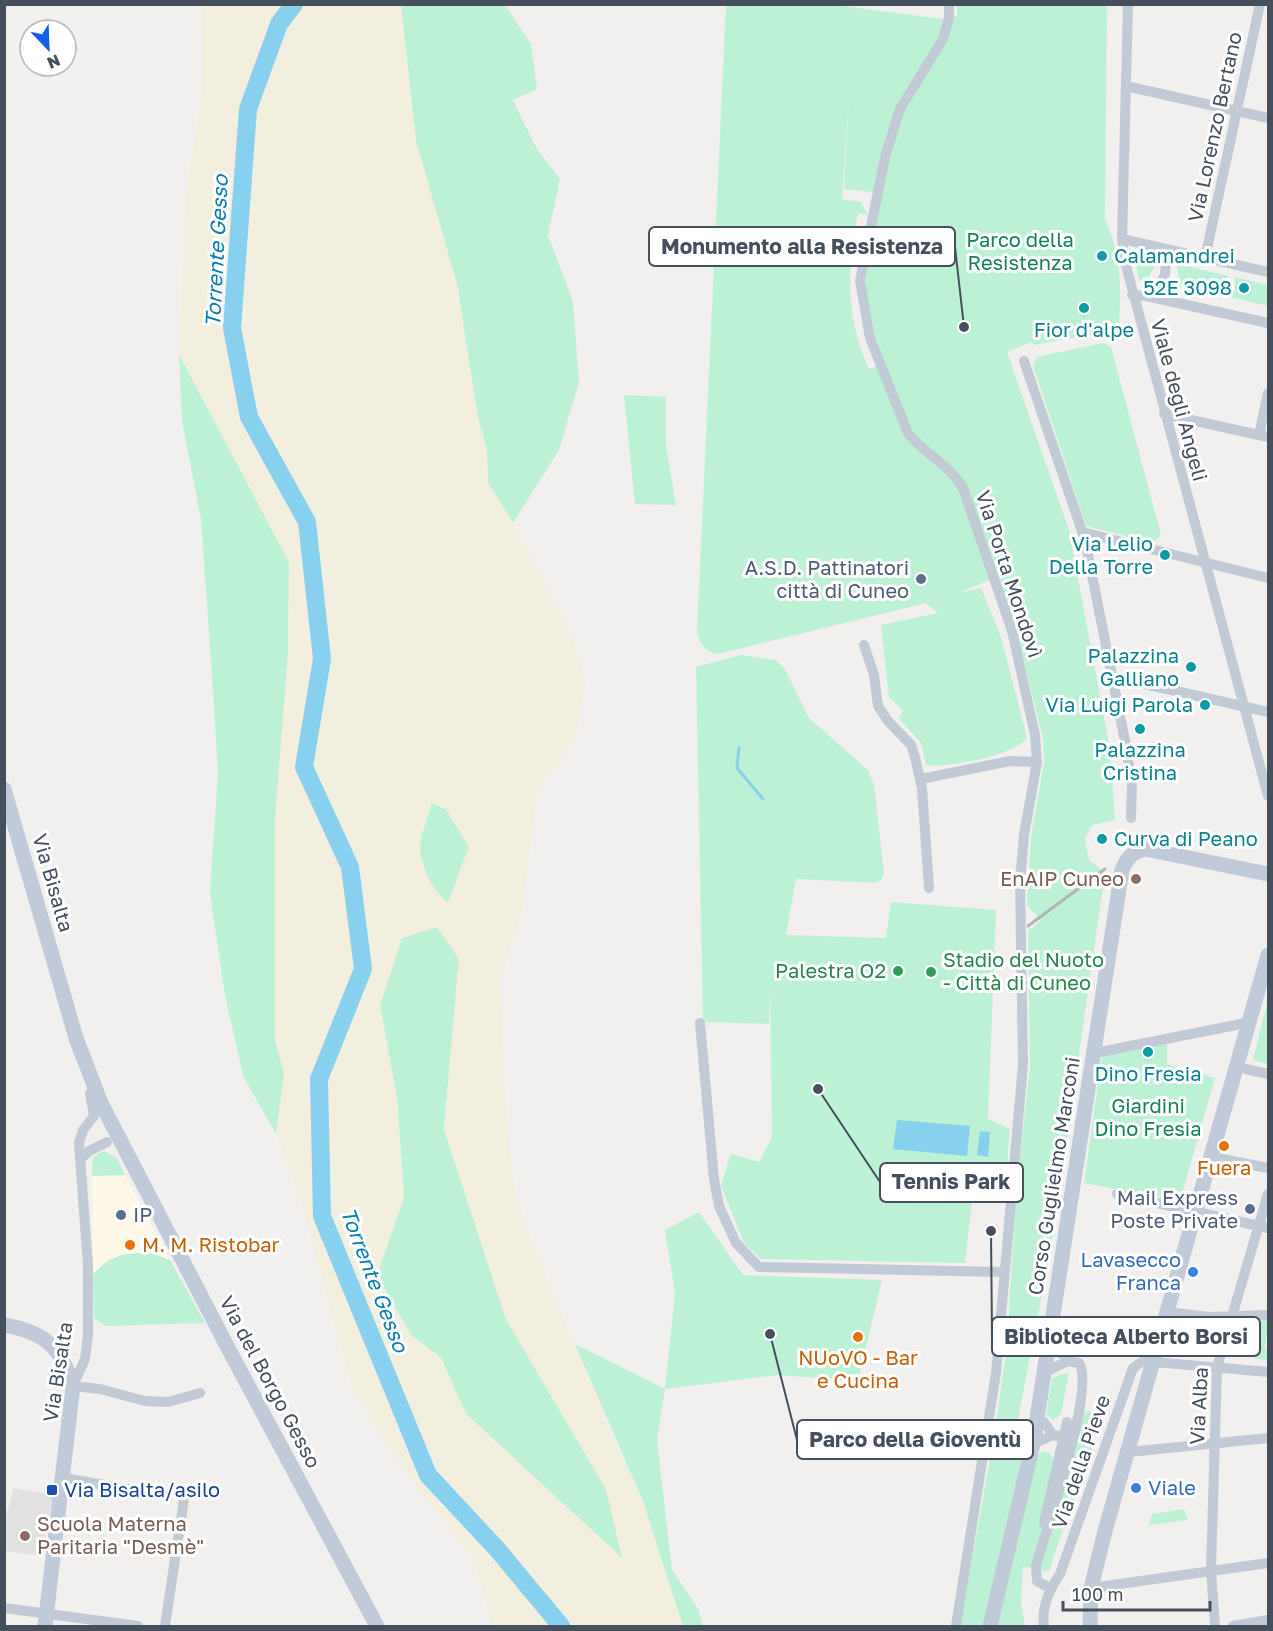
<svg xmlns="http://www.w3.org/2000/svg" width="1273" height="1631" viewBox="0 0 1273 1631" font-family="'Golos Text',sans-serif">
  <rect width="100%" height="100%" fill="#f2efef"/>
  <polygon fill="#fdf8e8" points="125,1175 170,1260 152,1253 108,1259 93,1274 92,1176"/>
  <polygon fill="#e3e0e1" points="14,1488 53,1495 42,1556 5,1551 5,1520"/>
  <g fill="#bcf1d5" fill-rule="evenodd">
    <polygon points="401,5 505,5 531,44 537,89 513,100 537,149 560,179 548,235 573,302 579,382 559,450 513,523 488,483 487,451 478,418 457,285 416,141"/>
    <path d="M726,5H836L942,19L957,16V5H1107L1105,218C1122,258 1121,287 1119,329L1097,333L1094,337L1088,335L1034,345L1032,342L1007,352L1069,530L1110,750L1115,820L1092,825L1085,839L1089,860L1105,873L1051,1248L1012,1450L1037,1455L1042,1452L1050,1453L1054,1461L1069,1472L1084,1412L1091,1411L1092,1448L1049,1570L1045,1572L1040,1568L1023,1567L1021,1601L1025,1626H960L995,1431L1007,1344L1017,1182L1030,1067L1028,931L1041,920L1027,906V900L1031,837L1044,763L1043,739L1017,633L999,576L958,593L981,588L1001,637L1027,738C1014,756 948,768 926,765L921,743L899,718L903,710L889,697L881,625L938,613L926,603L718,654C705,652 701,645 697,633ZM849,100L844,189L881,193L865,283L875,336L885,363L869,369C845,318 847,267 858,213L868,215L861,202L842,199Z"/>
    <polygon points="1152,251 1154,267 1146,283 1139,280 1135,261 1142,255"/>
    <polygon points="1177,264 1229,276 1223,283 1224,296 1172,284 1179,278"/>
    <polygon points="1235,277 1268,285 1268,306 1230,297 1235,290"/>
    <polygon points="1103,343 1111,347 1161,535 1153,543 1086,526 1033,365 1037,357"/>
    <polygon points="179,354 289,562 288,654 275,821 275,1039 284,1074 276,1134 243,1076 225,995 210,893 218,773 212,675 201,519 182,421"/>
    <polygon points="624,395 666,397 666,445 676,505 635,504"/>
    <polygon points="741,655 776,660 785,669 809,718 868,770 874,785 884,873 881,880 874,883 796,879 786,935 886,938 891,902 996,910 988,1119 1010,1129 1005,1191 974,1186 965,1263 761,1259 744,1243 721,1186 731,1154 759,1162 772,1137 770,986 769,1024 703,1022 696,667"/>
    <polygon points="432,803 446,809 469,847 448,904 430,885 418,847"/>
    <polygon points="438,926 459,959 444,1129 506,1319 606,1489 623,1559 466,1414 441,1358 411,1335 377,1275 404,1197 397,1098 380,1005 402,938"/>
    <polygon points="1268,999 1268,1064 1253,1060"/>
    <polygon points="1167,1041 1167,1064 1215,1078 1180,1201 1084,1183 1102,1055"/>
    <polygon points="104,1151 117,1158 125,1175 92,1176 93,1157"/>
    <polygon points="699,1212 743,1275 882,1280 858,1381 778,1375 665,1389 657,1440 672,1570 698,1609 703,1626 683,1626 642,1499 575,1344 665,1389 675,1293 665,1230"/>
    <path d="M152,1253L170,1260L205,1323L106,1326L94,1318L93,1274C114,1253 123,1253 152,1253Z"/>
    <polygon points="1258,1320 1268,1321 1265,1349 1268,1349 1268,1360 1255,1359"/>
    <polygon points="1069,1372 1061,1414 1053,1420 1046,1415 1052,1378"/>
    <polygon points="1184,1509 1188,1520 1149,1525 1152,1514"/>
  </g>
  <path fill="#f3efdf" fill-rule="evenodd" d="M202,5H401L416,141L457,284L478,418L487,451L488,483L513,523L570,632L586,681L576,736L537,793L522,912L500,982L507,1125L515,1193L532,1242L602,1412L642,1499L683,1626H492L474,1560L400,1465L353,1390L297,1188L276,1134L284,1074L275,1039V821L288,654L289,562L179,354L186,194L203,86ZM432,803L446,809L469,847L448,903C414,870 415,845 432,803ZM437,927L459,959L444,1129L506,1319L606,1489L622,1558L466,1414L441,1358L411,1335L377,1275L404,1197L397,1098L380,1005L402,938Z"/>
  <g fill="#87d1ef">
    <polygon points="897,1120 970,1126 967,1156 893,1149"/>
    <polygon points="980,1131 990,1132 988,1157 977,1155"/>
  </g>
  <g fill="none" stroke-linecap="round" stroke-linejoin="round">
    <polyline stroke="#87d1ef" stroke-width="3" points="739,748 737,768 763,799"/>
    <polyline stroke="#87d1ef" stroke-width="18" points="294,4 279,24 248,109 232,328 249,417 307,522 322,659 304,767 350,867 363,969 319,1079 322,1216 428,1475 497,1549 561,1626"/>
    <g stroke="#c2cad5" stroke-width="10">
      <path d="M949,4V18L943,39L900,109L885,157L860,281L870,338L908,433C924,454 949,464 963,488L1012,631L1035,735L1037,762L1024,835L1020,882L1023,1064L996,1373L956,1626"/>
      <polyline points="1128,4 1122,239 1125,262 1268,796"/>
      <polyline points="1126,86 1268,118"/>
      <polyline points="1122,239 1268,272"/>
      <polyline points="1205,258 1260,4"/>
      <polyline points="1132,295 1146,296 1268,323"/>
      <polyline points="1154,298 1165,274 1167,249"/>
      <polyline points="1024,361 1085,540 1126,746 1132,786 1131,818"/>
      <polyline points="1164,414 1268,437"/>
      <polyline points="1259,435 1268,393"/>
      <polyline points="1082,532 1268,578"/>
      <polyline points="864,645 874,675 878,706 888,721 911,745 915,757 922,788 929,888"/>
      <polyline points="1114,677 1268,712"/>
      <polyline points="921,779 1010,761 1037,762"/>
      <polyline points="700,1023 714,1179 719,1206 736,1243 759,1267 1004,1272"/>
      <polyline points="1095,1053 1251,1022"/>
      <polyline points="1237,1067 1268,1074"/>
      <polyline points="90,1093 94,1116 83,1130 79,1143 88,1266 88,1335 85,1359 73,1386 100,1389 145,1401 168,1402 200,1393"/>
      <polyline points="1212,1157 1268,1168"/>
      <polyline points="82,1158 89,1151 107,1142"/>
      <polyline points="1117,1194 1268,1228"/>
      <polyline points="1168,1312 1209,1317 1268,1315"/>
      <path d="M1050,1340L1068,1361L1079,1363C1096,1388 1045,1533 1036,1566L1037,1581L1050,1588"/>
      <polyline points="1045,1372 1068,1361"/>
      <polyline points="1037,1419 1044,1422 1053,1435"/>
      <polyline points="1033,1444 1053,1435 1063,1437"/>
      <polyline points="1129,1452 1268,1438"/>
      <polyline points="64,1478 162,1495"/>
      <polyline points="1044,1523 1067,1422"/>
      <polyline points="1091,1588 1268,1563"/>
      <polyline points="4,1608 138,1626"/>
      <polyline points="165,1626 184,1499"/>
      <path d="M1044,1626C1041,1607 1049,1590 1060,1574L1133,1368L1143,1361L1268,1372"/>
      <polyline points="1215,1626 1211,1571 1217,1367 1268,1194"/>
      <polyline points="1233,1626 1268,1620"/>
    </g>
    <g stroke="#c1cad9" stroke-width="15">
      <polyline points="4,789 76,1038 101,1103 228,1348 377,1626"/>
      <path d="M4,1325C45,1332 61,1347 73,1386L45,1626"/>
      <path d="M990,1626L1033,1444L1122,870C1127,858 1132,852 1145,849L1268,874"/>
      <polyline points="1090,1626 1091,1588 1105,1531 1268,955"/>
    </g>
    <polyline stroke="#b1b4ba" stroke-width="3" points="1028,926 1105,869"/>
  </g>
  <g fill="#0f9aa8" stroke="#fff" stroke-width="2">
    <circle cx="1102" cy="256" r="6"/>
    <circle cx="1244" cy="288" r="6"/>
    <circle cx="1084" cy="308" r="6"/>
    <circle cx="1165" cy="555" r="6"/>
    <circle cx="1191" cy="667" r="6"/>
    <circle cx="1205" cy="705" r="6"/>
    <circle cx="1140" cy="729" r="6"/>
    <circle cx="1102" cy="839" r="6"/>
    <circle cx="1148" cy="1052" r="6"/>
  </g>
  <g fill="#5c6f8a" stroke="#fff" stroke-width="2">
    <circle cx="921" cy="579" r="6"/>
    <circle cx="1250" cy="1209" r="6"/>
    <circle cx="121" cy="1215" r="6"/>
  </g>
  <g fill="#8d6e63" stroke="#fff" stroke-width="2">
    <circle cx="1136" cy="879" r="6"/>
    <circle cx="25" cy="1536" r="6"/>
  </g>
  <g fill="#2e9e5b" stroke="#fff" stroke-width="2">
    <circle cx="898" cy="971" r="6"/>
    <circle cx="931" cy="972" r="6"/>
  </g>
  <g fill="#e8710a" stroke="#fff" stroke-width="2">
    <circle cx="1224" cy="1146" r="6"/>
    <circle cx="130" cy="1245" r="6"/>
    <circle cx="858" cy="1337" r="6"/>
  </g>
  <g fill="#3f7fe0" stroke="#fff" stroke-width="2">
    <circle cx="1193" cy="1272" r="6"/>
    <circle cx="1136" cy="1488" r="6"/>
  </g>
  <rect fill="#1a4fb4" stroke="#fff" stroke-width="2" x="46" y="1484" width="12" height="12" rx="3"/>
  <g text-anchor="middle" stroke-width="6" stroke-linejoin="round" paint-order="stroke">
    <g font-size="20" fill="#46505d" stroke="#fff">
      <text transform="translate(1215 127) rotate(-78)" y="7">Via Lorenzo Bertano</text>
      <text transform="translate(1179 400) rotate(75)" y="7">Viale degli Angeli</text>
      <text transform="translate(1009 574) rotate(72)" y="7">Via Porta Mondovì</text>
      <text transform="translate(53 883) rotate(74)" y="7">Via Bisalta</text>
      <text transform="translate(1054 1176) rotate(-81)" y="7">Corso Guglielmo Marconi</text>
      <text transform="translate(58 1372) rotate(-81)" y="7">Via Bisalta</text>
      <text transform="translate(270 1382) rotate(62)" y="7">Via del Borgo Gesso</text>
      <text transform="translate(1199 1406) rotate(-87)" y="7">Via Alba</text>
      <text transform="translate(1081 1462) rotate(-71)" y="7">Via della Pieve</text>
    </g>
    <g font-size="20" fill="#138254" stroke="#fff">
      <text x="1020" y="247">Parco della<tspan x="1020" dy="23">Resistenza</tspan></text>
      <text x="1148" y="1113">Giardini<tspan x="1148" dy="23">Dino Fresia</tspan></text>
    </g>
    <g font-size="20" fill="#0d838f" stroke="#fff" text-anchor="end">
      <text x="1114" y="263" text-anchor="start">Calamandrei</text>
      <text x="1232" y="295">52E 3098</text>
      <text x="1084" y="337" text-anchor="middle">Fior d'alpe</text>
      <text x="1153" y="551">Via Lelio<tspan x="1153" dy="23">Della Torre</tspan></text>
      <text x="1179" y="663">Palazzina<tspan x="1179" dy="23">Galliano</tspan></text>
      <text x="1193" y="712">Via Luigi Parola</text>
      <text x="1140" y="757" text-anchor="middle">Palazzina<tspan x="1140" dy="23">Cristina</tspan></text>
      <text x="1114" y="846" text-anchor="start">Curva di Peano</text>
      <text x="1148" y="1081" text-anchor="middle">Dino Fresia</text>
    </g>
    <g font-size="20" fill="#4e5e75" stroke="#fff" text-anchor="end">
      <text x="909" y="575">A.S.D. Pattinatori<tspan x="909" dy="23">città di Cuneo</tspan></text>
      <text x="1238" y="1205">Mail Express<tspan x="1238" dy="23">Poste Private</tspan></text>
      <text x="133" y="1222" text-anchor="start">IP</text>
    </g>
    <g font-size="20" fill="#785e54" stroke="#fff" text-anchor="end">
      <text x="1124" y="886">EnAIP Cuneo</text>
      <text x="37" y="1531" text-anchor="start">Scuola Materna<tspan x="37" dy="23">Paritaria "Desmè"</tspan></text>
    </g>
    <g font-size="20" fill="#27864d" stroke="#fff" text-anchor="start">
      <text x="943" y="967">Stadio del Nuoto<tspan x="943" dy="23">- Città di Cuneo</tspan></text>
      <text x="886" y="978" text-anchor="end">Palestra O2</text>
    </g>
    <g font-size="20" fill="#c56008" stroke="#fff">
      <text x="1224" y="1175">Fuera</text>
      <text x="142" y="1252" text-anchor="start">M. M. Ristobar</text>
      <text x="858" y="1365">NUoVO - Bar<tspan x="858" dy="23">e Cucina</tspan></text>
    </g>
    <g font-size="20" fill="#366cbe" stroke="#fff" text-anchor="end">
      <text x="1181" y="1267">Lavasecco<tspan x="1181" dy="23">Franca</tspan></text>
      <text x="1148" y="1495" text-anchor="start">Viale</text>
    </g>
    <g font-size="20" fill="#164399" stroke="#fff" text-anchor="start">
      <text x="64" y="1497">Via Bisalta/asilo</text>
    </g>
    <g font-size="21" font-style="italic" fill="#077eb0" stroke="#fff">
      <text transform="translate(217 251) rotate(-87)" y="7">Torrente Gesso</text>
      <text transform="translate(374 1280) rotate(69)" y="7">Torrente Gesso</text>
    </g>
  </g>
  <path fill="none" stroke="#46505d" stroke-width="2" d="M964 327L955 247M818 1089L880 1182M991 1231L992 1337M770 1334L797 1440"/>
  <g fill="#46505d" stroke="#fff" stroke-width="2">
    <circle cx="964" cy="327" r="6"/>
    <circle cx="818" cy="1089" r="6"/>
    <circle cx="991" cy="1231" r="6"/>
    <circle cx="770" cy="1334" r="6"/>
  </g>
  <g fill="#fff" stroke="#46505d" stroke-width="2">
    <rect x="649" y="227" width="306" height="39" rx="6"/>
    <rect x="880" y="1163" width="143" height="39" rx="6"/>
    <rect x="992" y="1317" width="268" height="39" rx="6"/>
    <rect x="797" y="1420" width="236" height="39" rx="6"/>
  </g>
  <g font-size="21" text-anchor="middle" font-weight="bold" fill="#46505d">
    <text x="802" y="254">Monumento alla Resistenza</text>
    <text x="951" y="1189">Tennis Park</text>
    <text x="1126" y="1344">Biblioteca Alberto Borsi</text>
    <text x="915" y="1447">Parco della Gioventù</text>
  </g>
  <rect width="1273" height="1631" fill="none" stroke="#46505d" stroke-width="12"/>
  <g transform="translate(48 48) rotate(157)"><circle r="28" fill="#ffffff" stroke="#b5b9be" stroke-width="1.5"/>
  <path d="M0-4.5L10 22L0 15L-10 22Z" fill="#125de9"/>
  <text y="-9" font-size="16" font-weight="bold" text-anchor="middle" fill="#46505d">N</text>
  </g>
  <path d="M1063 1601v9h147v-9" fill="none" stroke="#46505d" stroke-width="3"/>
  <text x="1072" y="1601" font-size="18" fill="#46505d" stroke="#ffffff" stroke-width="4.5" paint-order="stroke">100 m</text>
</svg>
